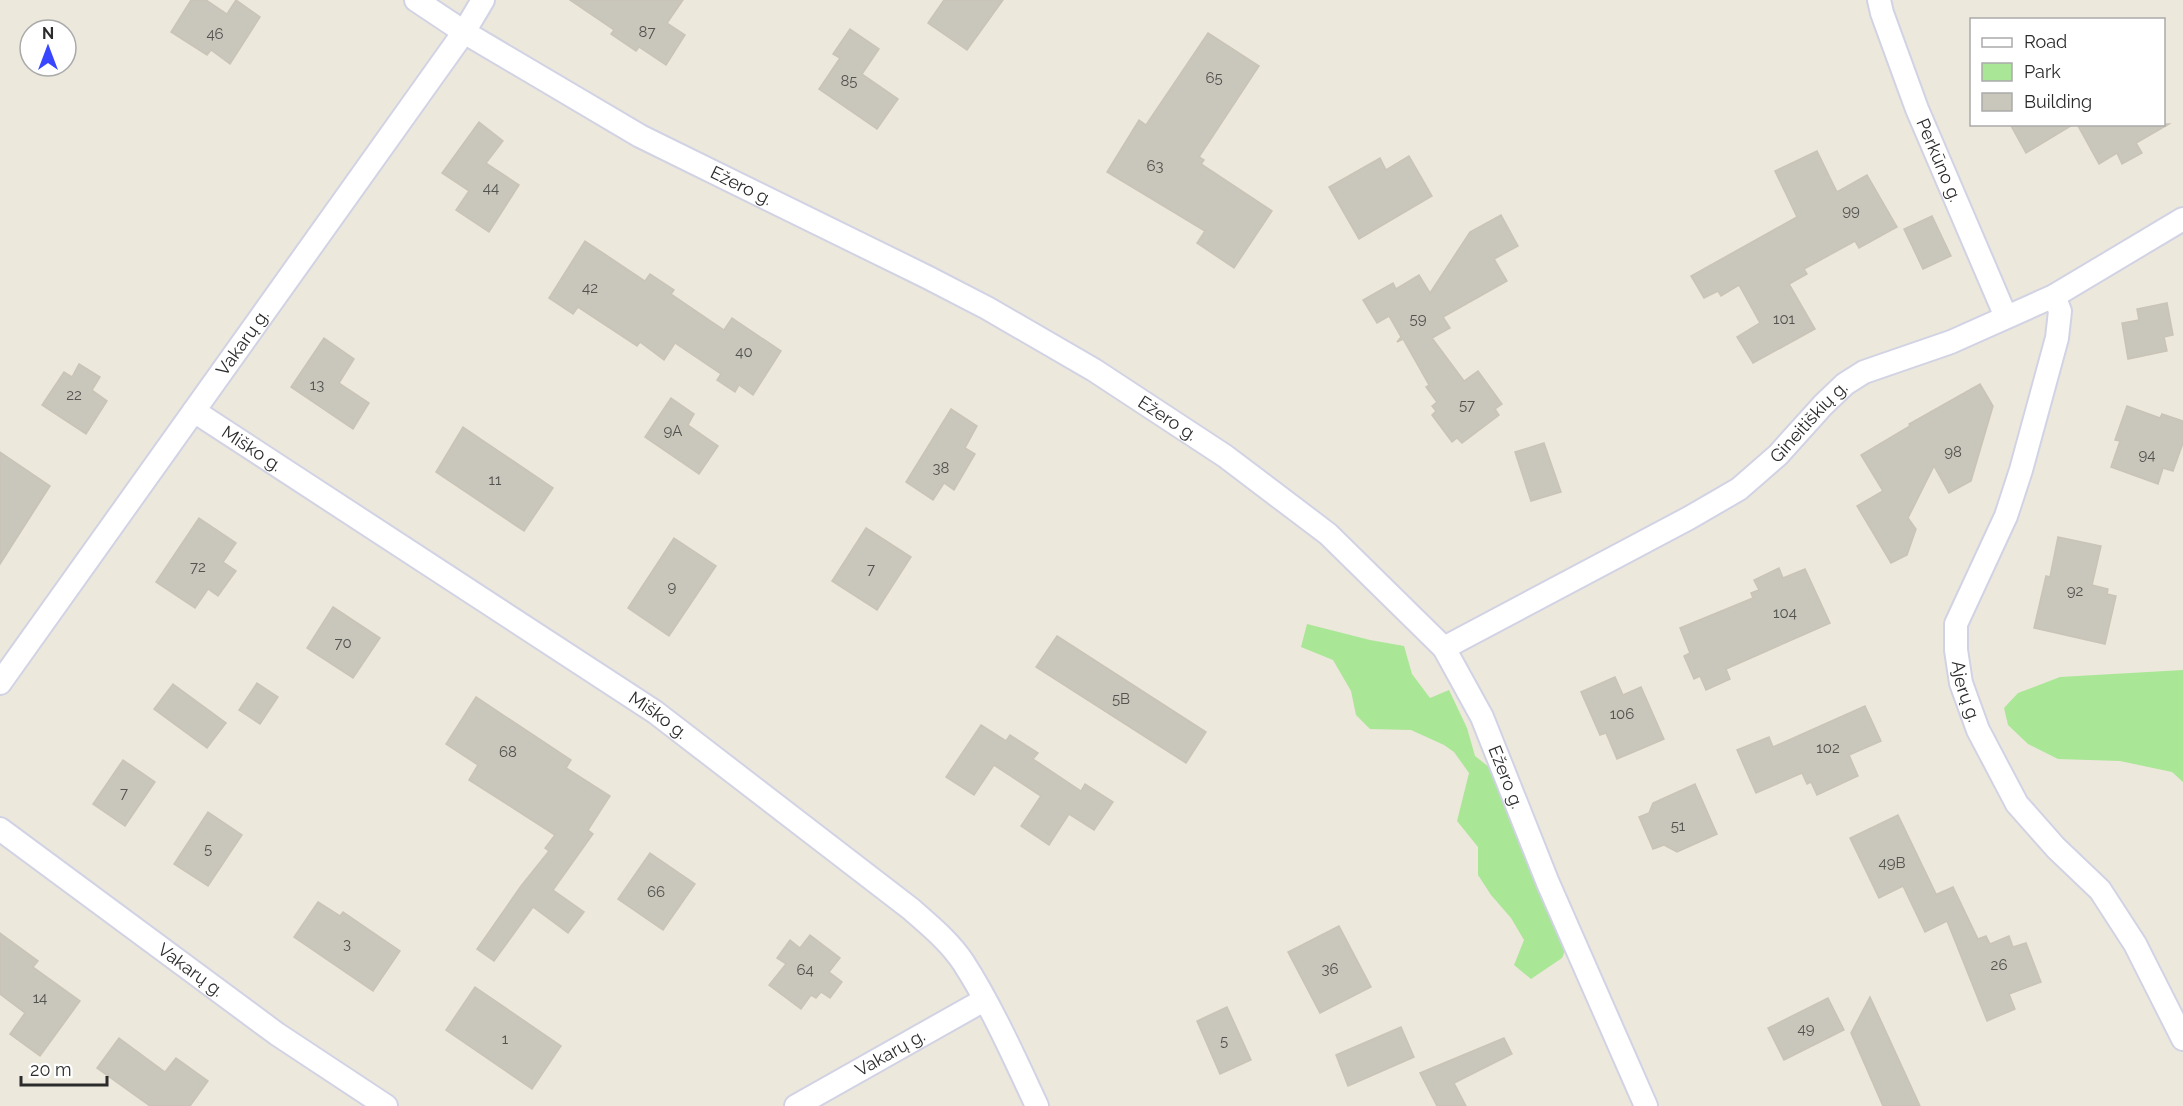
<svg xmlns="http://www.w3.org/2000/svg" width="2183" height="1106" viewBox="0 0 2183 1106" font-family="Raleway,sans-serif">
  <rect width="100%" height="100%" fill="#ede8dc"/>
  <g fill="#a9e696">
    <polygon points="1307,624 1370,640 1404,646 1412,674 1430,698 1449,690 1467,728 1475,756 1494,771 1541,881 1550,918 1567,946 1562,958 1531,979 1514,965 1524,940 1511,918 1491,895 1478,875 1478,847 1457,821 1469,773 1454,752 1444,745 1411,730 1370,729 1356,715 1351,691 1333,660 1301,647"/>
    <polygon points="2183,670 2183,782 2172,772 2120,761 2058,759 2028,744 2008,725 2004,708 2018,693 2060,677"/>
  </g>
  <g fill="#c9c6bb" stroke="#c9c4b6" stroke-width="1.5">
    <polygon points="191,0 206,0 227,14 236,0 260,17 230,64 211,50 207,55 171,32"/>
    <polygon points="570,0 683,0 667,23 685,35 666,65 639,47 636,51 611,34 614,30"/>
    <polygon points="944,0 1003,0 967,50 928,23"/>
    <polygon points="850,29 879,49 862,74 898,99 877,129 819,89 840,58 833,54"/>
    <polygon points="1208,33 1259,66 1199,157 1204,160 1201,164 1272,211 1234,268 1197,243 1205,231 1107,172 1139,120 1146,125"/>
    <polygon points="479,122 503,141 486,163 519,185 489,232 456,210 469,191 442,173"/>
    <polygon points="2010,124 2074,124 2026,153"/>
    <polygon points="2077,124 2169,124 2136,143 2142,153 2122,164 2117,153 2099,164"/>
    <polygon points="1817,151 1837,192 1867,175 1897,227 1859,248 1855,241 1804,269 1807,274 1789,284 1815,329 1753,363 1737,337 1760,323 1739,285 1721,296 1718,291 1704,298 1691,276 1797,217 1775,171"/>
    <polygon points="1409,156 1432,196 1359,239 1329,187 1380,158 1386,170"/>
    <polygon points="1501,215 1518,246 1494,259 1507,281 1443,317 1450,328 1432,338 1464,381 1478,371 1502,404 1495,409 1499,415 1462,443 1457,438 1452,442 1432,415 1436,411 1432,406 1437,402 1426,387 1429,385 1403,339 1397,342 1401,337 1389,316 1377,323 1363,300 1393,283 1396,289 1419,275 1430,293 1470,232"/>
    <polygon points="1932,216 1951,256 1923,269 1904,229"/>
    <polygon points="585,241 645,281 650,274 674,290 671,294 724,330 732,318 781,351 753,395 739,385 735,392 717,380 721,374 675,343 664,360 640,342 637,346 578,307 573,314 549,298"/>
    <polygon points="2167,303 2173,335 2164,337 2167,351 2128,359 2122,323 2139,320 2137,309"/>
    <polygon points="324,338 354,359 339,383 369,403 353,429 291,387"/>
    <polygon points="79,364 100,377 92,390 107,401 86,434 42,405 64,372 72,377"/>
    <polygon points="1980,384 1993,406 1971,481 1949,493 1934,466 1908,518 1916,529 1907,555 1891,563 1857,506 1883,491 1861,455 1910,426 1909,424"/>
    <polygon points="671,398 694,414 688,425 718,446 699,474 645,437"/>
    <polygon points="2127,406 2160,418 2162,414 2183,421 2183,443 2173,471 2163,468 2158,484 2111,467 2120,441 2115,440"/>
    <polygon points="951,409 977,426 965,448 975,454 954,490 944,483 933,500 906,482"/>
    <polygon points="463,427 553,488 524,531 436,472"/>
    <polygon points="1544,443 1561,492 1531,501 1515,452"/>
    <polygon points="0,452 50,486 0,564"/>
    <polygon points="199,518 236,543 223,562 236,571 218,596 208,589 195,608 156,582"/>
    <polygon points="866,528 911,557 877,610 832,581"/>
    <polygon points="2058,537 2101,546 2092,585 2108,589 2107,594 2116,596 2105,644 2034,628 2046,576 2050,577"/>
    <polygon points="674,538 716,566 669,636 628,608"/>
    <polygon points="1779,568 1783,578 1805,569 1830,623 1726,669 1730,679 1706,690 1700,676 1694,679 1684,656 1690,653 1680,628 1753,598 1751,593 1759,590 1754,580"/>
    <polygon points="333,607 380,638 353,678 307,648"/>
    <polygon points="1057,636 1206,732 1186,763 1036,667"/>
    <polygon points="1615,677 1623,695 1641,687 1664,739 1617,759 1606,733 1600,735 1581,692"/>
    <polygon points="257,683 278,697 260,724 239,710"/>
    <polygon points="173,684 226,723 207,748 154,709"/>
    <polygon points="476,697 571,760 566,768 610,796 588,830 593,834 553,890 584,912 568,933 533,907 494,961 477,949 521,886 549,851 545,848 555,835 469,780 478,765 446,744"/>
    <polygon points="1865,706 1881,741 1849,755 1858,776 1817,795 1811,782 1807,784 1802,773 1756,793 1737,750 1769,737 1773,747"/>
    <polygon points="981,725 1006,741 1010,735 1038,753 1033,759 1081,791 1085,784 1113,802 1094,830 1069,814 1049,845 1021,826 1041,796 994,765 974,795 946,777"/>
    <polygon points="123,760 155,782 125,826 93,804"/>
    <polygon points="1695,784 1717,834 1677,852 1664,845 1653,849 1639,817 1649,813 1653,803"/>
    <polygon points="208,812 242,835 208,886 174,864"/>
    <polygon points="1898,815 1937,896 1937,894 1953,887 1978,939 1986,936 1990,944 2009,936 2013,947 2026,943 2041,982 2009,994 2015,1009 1987,1021 1947,921 1925,932 1903,886 1879,898 1850,838"/>
    <polygon points="650,853 695,884 663,930 618,899"/>
    <polygon points="318,902 340,916 343,912 400,951 373,991 294,937"/>
    <polygon points="1339,926 1371,987 1320,1013 1288,952"/>
    <polygon points="0,933 38,961 33,967 80,1001 40,1056 10,1034 25,1013 0,994"/>
    <polygon points="810,935 840,958 829,972 842,982 830,998 821,992 816,998 811,995 801,1009 769,985 786,964 777,958 790,940 800,948"/>
    <polygon points="475,987 561,1046 532,1089 446,1030"/>
    <polygon points="1870,997 1920,1106 1883,1106 1851,1033"/>
    <polygon points="1828,998 1844,1030 1784,1060 1768,1028"/>
    <polygon points="1227,1007 1251,1060 1220,1074 1197,1021"/>
    <polygon points="1401,1027 1414,1057 1348,1086 1336,1055"/>
    <polygon points="119,1038 165,1072 176,1058 208,1081 190,1106 150,1106 97,1068"/>
    <polygon points="1504,1038 1512,1054 1454,1083 1466,1106 1437,1106 1420,1073"/>
  </g>
  <g fill="none" stroke-linecap="round" stroke-linejoin="round">
    <g stroke="#d1d3e4" stroke-width="26">
      <g id="minor">
        <path id="s1" d="M416,0L464,32L640,136L927,277L987,308L1094,370L1225,456L1328,534L1444,648L1482,717L1548,883L1646,1106"/>
        <path id="s2" d="M1879,0L1882,13L1917,109L2006,317"/>
        <path id="s3" d="M2054,296L2060,311L2057,338L2021,470L2006,516L1956,624V650L1961,683L1978,730L2017,804L2056,848L2100,890L2135,944L2183,1039"/>
        <path id="s4" d="M194,411L655,712L911,909C929,925 949,941 963,962C991,1005 1015,1059 1037,1106"/>
        <path id="s5" d="M1444,648L1689,518L1739,489L1778,455L1823,405L1845,384L1864,372L1951,342L2054,296L2183,219"/>
        <path id="s6" d="M0,683L464,32L483,0"/>
        <path id="s7" d="M0,829L277,1034L386,1106"/>
        <path id="s8" d="M796,1106L984,1000"/>
      </g>
    </g>
    <use href="#minor" stroke="#fff" stroke-width="22"/>
  </g>
  <g text-anchor="middle" stroke-width="4.5" stroke-linejoin="round" paint-order="stroke">
    <g font-size="15" fill="#52524f">
      <text x="647" y="37">87</text>
      <text x="215" y="39">46</text>
      <text x="1214" y="83">65</text>
      <text x="849" y="86">85</text>
      <text x="1155" y="171">63</text>
      <text x="491" y="193">44</text>
      <text x="1851" y="216">99</text>
      <text x="590" y="293">42</text>
      <text x="1418" y="324">59</text>
      <text x="1784" y="324">101</text>
      <text x="744" y="357">40</text>
      <text x="317" y="390">13</text>
      <text x="74" y="400">22</text>
      <text x="1467" y="410">57</text>
      <text x="673" y="436">9A</text>
      <text x="1953" y="457">98</text>
      <text x="2147" y="460">94</text>
      <text x="941" y="473">38</text>
      <text x="495" y="485">11</text>
      <text x="198" y="572">72</text>
      <text x="871" y="574">7</text>
      <text x="672" y="592">9</text>
      <text x="2075" y="596">92</text>
      <text x="1785" y="618">104</text>
      <text x="343" y="648">70</text>
      <text x="1121" y="704">5B</text>
      <text x="1622" y="719">106</text>
      <text x="1828" y="753">102</text>
      <text x="508" y="757">68</text>
      <text x="124" y="798">7</text>
      <text x="1678" y="831">51</text>
      <text x="208" y="854">5</text>
      <text x="1892" y="868">49B</text>
      <text x="656" y="897">66</text>
      <text x="347" y="949">3</text>
      <text x="1999" y="970">26</text>
      <text x="1330" y="974">36</text>
      <text x="805" y="975">64</text>
      <text x="40" y="1003">14</text>
      <text x="1806" y="1034">49</text>
      <text x="505" y="1044">1</text>
      <text x="1224" y="1046">5</text>
    </g>
    <g font-size="18" fill="#2b2b2b" stroke="#fff">
      <text dy="6" stroke="none"><textPath href="#s2" startOffset="171">Perkūno g.</textPath></text>
      <text dy="6" stroke="none"><textPath href="#s1" startOffset="375">Ežero g.</textPath></text>
      <text dy="6" stroke="none"><textPath href="#s6" startOffset="418">Vakarų g.</textPath></text>
      <text dy="6" stroke="none"><textPath href="#s1" startOffset="861">Ežero g.</textPath></text>
      <text dy="6" stroke="none"><textPath href="#s5" startOffset="432">Gineitiškių g.</textPath></text>
      <text dy="6" stroke="none"><textPath href="#s4" startOffset="69">Miško g.</textPath></text>
      <text dy="6" stroke="none"><textPath href="#s3" startOffset="416">Ajerų g.</textPath></text>
      <text dy="6" stroke="none"><textPath href="#s4" startOffset="555">Miško g.</textPath></text>
      <text dy="6" stroke="none"><textPath href="#s1" startOffset="1365">Ežero g.</textPath></text>
      <text dy="6" stroke="none"><textPath href="#s7" startOffset="237">Vakarų g.</textPath></text>
      <text dy="6" stroke="none"><textPath href="#s8" startOffset="108">Vakarų g.</textPath></text>
    </g>
  </g>
  <rect x="1970" y="18" width="195" height="108" fill="#ffffff" stroke="#aaaaaa" stroke-width="1.5"/>
  <rect x="1982" y="38" width="30" height="9" fill="#ffffff" stroke="#aaaaaa" stroke-width="1.5"/>
  <text x="2024" y="48" font-size="18" fill="#2b2b2b">Road</text>
  <rect x="1982" y="63" width="30" height="18" fill="#a9e696" stroke="#aaaaaa" stroke-width="1.5"/>
  <text x="2024" y="78" font-size="18" fill="#2b2b2b">Park</text>
  <rect x="1982" y="93" width="30" height="18" fill="#c9c6bb" stroke="#aaaaaa" stroke-width="1.5"/>
  <text x="2024" y="108" font-size="18" fill="#2b2b2b">Building</text>
  <g transform="translate(48 48)"><circle r="28" fill="#ffffff" stroke="#aaaaaa" stroke-width="1.5"/>
  <path d="M0-4.5L10 22L0 15L-10 22Z" fill="#3847ff"/>
  <text y="-9" font-size="16" font-weight="bold" text-anchor="middle" fill="#2b2b2b">N</text>
  </g>
  <path d="M21 1076v9h86v-9" fill="none" stroke="#2b2b2b" stroke-width="3"/>
  <text x="30" y="1076" font-size="18" fill="#2b2b2b" stroke="#ffffff" stroke-width="4.5" paint-order="stroke">20 m</text>
</svg>
